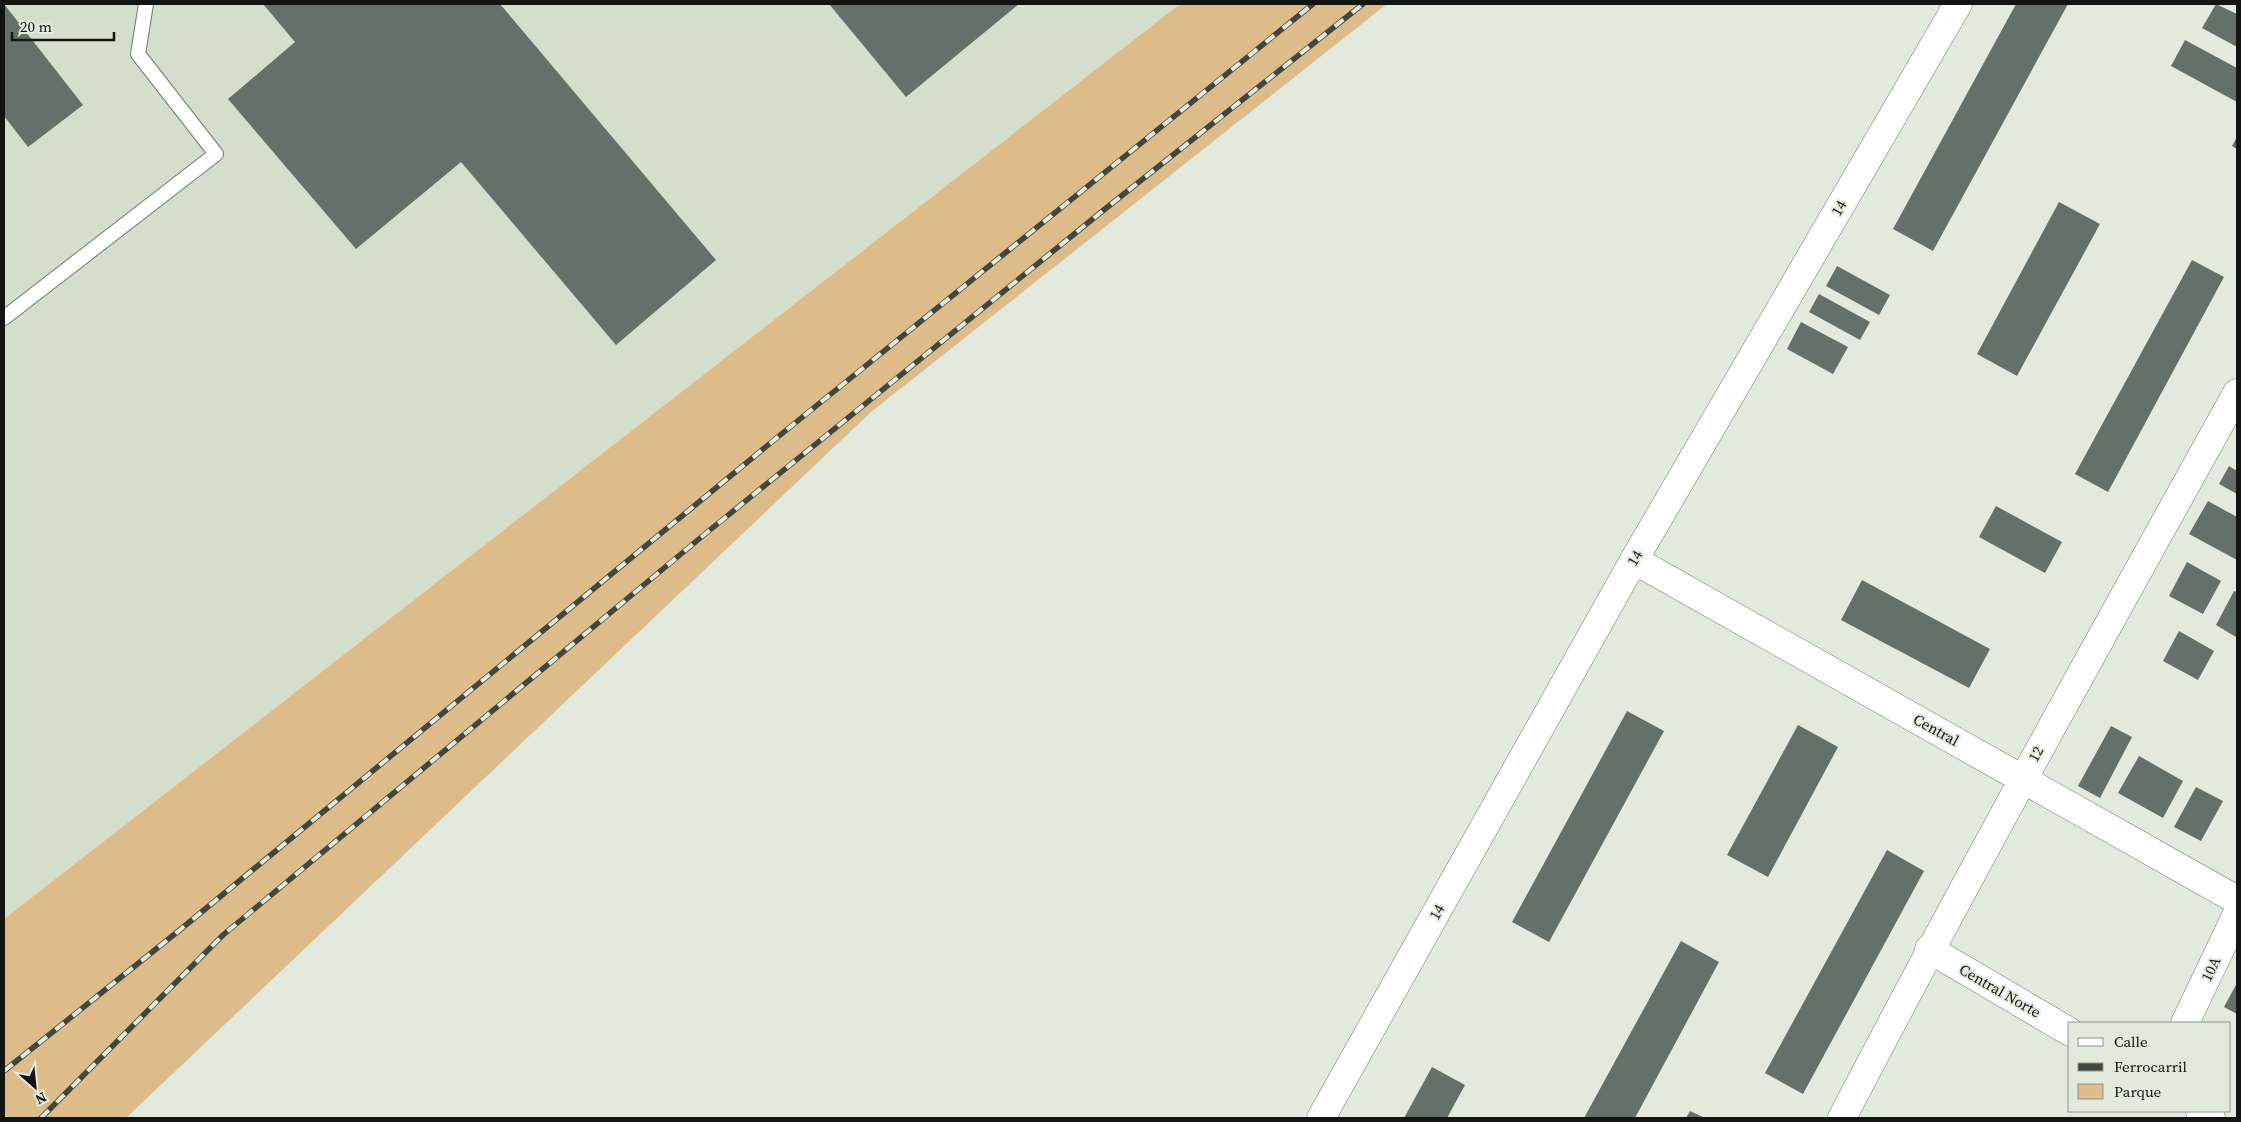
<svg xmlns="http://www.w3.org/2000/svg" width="2241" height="1122" viewBox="0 0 2241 1122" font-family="'Source Serif 4',serif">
  <rect width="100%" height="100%" fill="#e1eadc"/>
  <polygon fill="#d3dfcc" points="4,4 1180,4 4,919"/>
  <polygon fill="#debc89" points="1180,4 1387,4 871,412 126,1118 4,1118 4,919"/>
  <g fill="#64716a">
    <polygon points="4,4 83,105 28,147 4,116"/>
    <polygon points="263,4 500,4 716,260 616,345 461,162 356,249 228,99 295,42"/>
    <polygon points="829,4 1019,4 906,97"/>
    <polygon points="2016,4 2068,4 1933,251 1893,229"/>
    <polygon points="2216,4 2237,14 2237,47 2202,28"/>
    <polygon points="2185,40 2237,68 2237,102 2171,66"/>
    <polygon points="2237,137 2237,149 2232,146"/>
    <polygon points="2059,202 2100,224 2017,376 1977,354"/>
    <polygon points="2192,260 2224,277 2108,492 2075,474"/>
    <polygon points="1837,266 1890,295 1879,315 1826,286"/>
    <polygon points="1819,294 1870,322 1860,340 1809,312"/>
    <polygon points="1801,322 1848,347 1833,374 1787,349"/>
    <polygon points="2229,466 2237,471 2237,494 2219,484"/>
    <polygon points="2208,501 2237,517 2237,560 2189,534"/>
    <polygon points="1996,506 2062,542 2045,573 1979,537"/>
    <polygon points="2187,562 2221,581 2203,614 2169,596"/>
    <polygon points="1862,580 1990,649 1969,688 1841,620"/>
    <polygon points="2234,591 2237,592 2236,637 2216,625"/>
    <polygon points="2179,631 2214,651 2198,680 2163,661"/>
    <polygon points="1627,711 1664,731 1549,942 1512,922"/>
    <polygon points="1798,725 1838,747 1768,877 1727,855"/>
    <polygon points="2111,726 2132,737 2100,798 2078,786"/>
    <polygon points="2139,756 2183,781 2163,818 2118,793"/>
    <polygon points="2196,787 2223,801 2201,841 2174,827"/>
    <polygon points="1887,850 1924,871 1803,1094 1765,1073"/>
    <polygon points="1681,941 1719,962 1635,1118 1584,1118"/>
    <polygon points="2237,983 2237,1014 2224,1007"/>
    <polygon points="1432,1067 1465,1085 1447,1118 1404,1118"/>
    <polygon points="1690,1111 1705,1118 1686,1118"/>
  </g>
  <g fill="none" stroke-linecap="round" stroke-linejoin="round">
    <g stroke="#72796e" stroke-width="16">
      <polyline id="lane" points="4,318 216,154 138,54 146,4"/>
    </g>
    <g stroke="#72796e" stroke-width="29">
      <g id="street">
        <polyline points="1634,560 2237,900"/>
        <polyline points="1929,949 2070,1032"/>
        <polyline points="2185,1023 2237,914"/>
        <polyline points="2200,1111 2211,1118"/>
        <polyline points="1321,1118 1634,560 1958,4"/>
        <path d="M1842,1118C1969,874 2103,634 2237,393"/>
      </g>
    </g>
    <use href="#lane" stroke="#fff" stroke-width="14"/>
    <use href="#street" stroke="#fff" stroke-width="28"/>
    <g stroke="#41463f" stroke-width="5.5">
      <g id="rail">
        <polyline points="4,1071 181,929 779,436 1313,4"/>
        <polyline points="41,1118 223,935 705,534 1105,209 1363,4"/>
      </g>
    </g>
    <use href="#rail" stroke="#e1eadc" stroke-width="4" stroke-dasharray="11" stroke-linecap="butt"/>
  </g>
  <g text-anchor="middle" stroke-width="4" stroke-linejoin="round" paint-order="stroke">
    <g font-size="15" fill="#121511" stroke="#e1eadc">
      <text transform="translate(1839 208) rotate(-60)" y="5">14</text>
      <text transform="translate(1635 558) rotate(-60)" y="5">14</text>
      <text transform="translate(1936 730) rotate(29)" y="5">Central</text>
      <text transform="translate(2036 754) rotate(-61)" y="5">12</text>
      <text transform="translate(1437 912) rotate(-61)" y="5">14</text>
      <text transform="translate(2211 969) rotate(-64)" y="5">10A</text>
      <text transform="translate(2000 991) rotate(30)" y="5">Central Norte</text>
    </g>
  </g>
  <rect width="2241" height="1122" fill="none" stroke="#121511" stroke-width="10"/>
  <rect x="2068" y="1022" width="162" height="90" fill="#e1eadc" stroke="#8e958b"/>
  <rect x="2078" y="1038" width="25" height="8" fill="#ffffff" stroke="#8e958b"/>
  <text x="2114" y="1047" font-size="15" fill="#121511">Calle</text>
  <rect x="2078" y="1063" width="25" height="8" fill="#41463f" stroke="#8e958b"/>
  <text x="2114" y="1072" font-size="15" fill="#121511">Ferrocarril</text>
  <rect x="2078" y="1084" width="25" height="15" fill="#debc89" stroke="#8e958b"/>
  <text x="2114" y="1097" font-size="15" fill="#121511">Parque</text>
  <g transform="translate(35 1087) rotate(153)" stroke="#e1eadc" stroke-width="4" paint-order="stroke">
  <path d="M0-4L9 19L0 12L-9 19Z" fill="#121511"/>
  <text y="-8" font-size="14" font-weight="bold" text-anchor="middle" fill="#121511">N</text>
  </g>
  <path d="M12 32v8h102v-8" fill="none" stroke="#121511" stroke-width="2.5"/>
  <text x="20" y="32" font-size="15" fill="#121511" stroke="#e1eadc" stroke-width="4" paint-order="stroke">20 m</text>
</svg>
